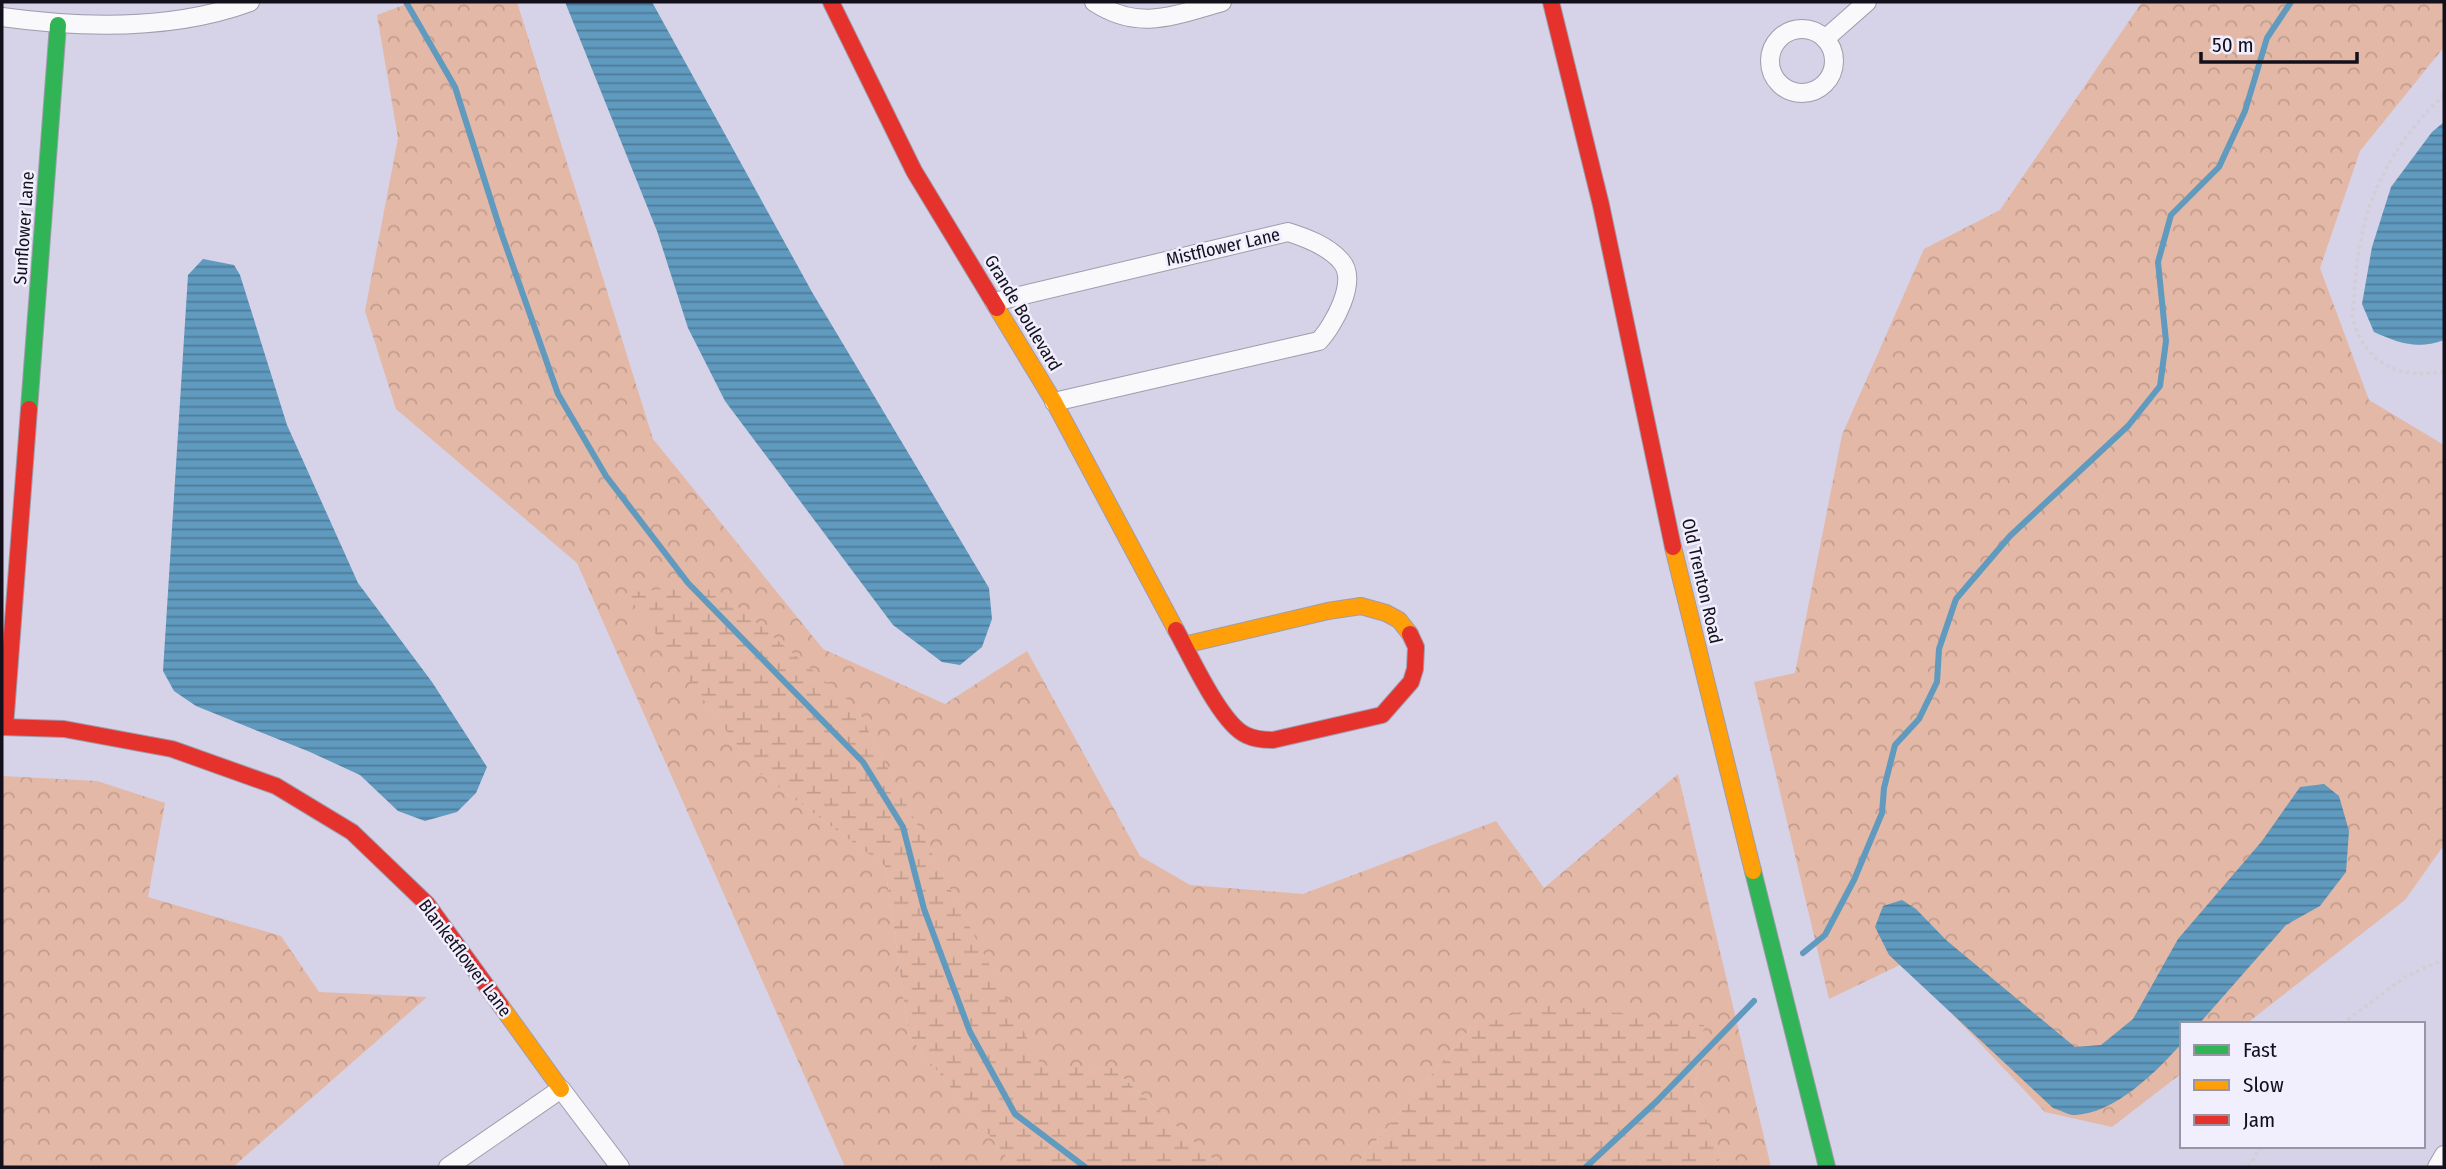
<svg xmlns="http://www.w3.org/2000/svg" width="2446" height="1169" viewBox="0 0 2446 1169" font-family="'Fira Sans Condensed',sans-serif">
  <defs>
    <pattern id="forest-crowns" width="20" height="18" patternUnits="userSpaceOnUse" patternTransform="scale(1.75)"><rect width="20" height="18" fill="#e3b8a6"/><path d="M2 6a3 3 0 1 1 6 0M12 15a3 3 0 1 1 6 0" fill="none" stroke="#c29d8e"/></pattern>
    <pattern id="wetland-marsh" width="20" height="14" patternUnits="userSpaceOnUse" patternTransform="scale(1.75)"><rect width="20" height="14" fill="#e3b8a6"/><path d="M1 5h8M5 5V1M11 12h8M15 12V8" fill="none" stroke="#c29d8e"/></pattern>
    <pattern id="water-rules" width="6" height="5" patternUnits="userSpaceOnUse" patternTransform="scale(1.75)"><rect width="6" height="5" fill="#609abe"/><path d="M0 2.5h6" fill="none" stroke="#4e7c9a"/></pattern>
  </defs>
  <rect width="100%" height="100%" fill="#d6d2e7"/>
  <g fill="url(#forest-crowns)">
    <polygon points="412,2 517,2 653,439 823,649 945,704 1027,651 1140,856 1190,885 1303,894 1496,821 1544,888 1678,774 1771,1167 1712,1167 1721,1158 1694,1089 1704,1025 1470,1029 1354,1167 1222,1167 1112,1068 1041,1066 857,708 627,593 754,769 885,866 909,1036 1015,1167 845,1167 577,563 396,409 365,311 398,138 377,15"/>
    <polygon points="2142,2 2444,2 2444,47 2360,151 2320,268 2369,400 2444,445 2444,845 2405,900 2246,1024 2182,1024 2182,1073 2112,1127 2045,1112 1904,963 1829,999 1754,682 1795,673 1842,435 1924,249 2000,210"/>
    <polygon points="2,776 97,781 165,803 148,897 281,936 319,992 427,997 233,1167 2,1167"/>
  </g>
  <g fill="url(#wetland-marsh)">
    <polygon points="711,584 857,708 1041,1065 1112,1068 1222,1167 1015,1167 909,1036 885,866 754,769 626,593"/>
    <polygon points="1545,1003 1704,1025 1694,1089 1721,1158 1712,1167 1354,1167 1470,1029"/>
  </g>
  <g fill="url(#water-rules)">
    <polygon points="565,2 652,2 812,292 989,588 992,619 982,647 960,665 942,662 893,625 725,401 688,328 657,231"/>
    <path d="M2444,122V340C2417,350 2399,343 2374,332L2362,304L2372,247L2391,187L2432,132Z"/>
    <polygon points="203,259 234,265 240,275 287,425 358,583 432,682 487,767 476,793 457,812 425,821 398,811 360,775 310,752 196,706 174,691 163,671 188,275"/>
    <path d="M2324,784L2339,796L2349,831L2346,872L2320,906L2286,925L2199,1024H2182V1043C2157,1071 2115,1114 2074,1115C2068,1115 2060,1110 2053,1108L1889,955L1875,927L1883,906L1902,900L1916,909L1946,940L2075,1047L2101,1045L2133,1019L2178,939L2262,841L2300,787Z"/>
  </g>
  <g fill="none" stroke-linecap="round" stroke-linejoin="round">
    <g stroke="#609abe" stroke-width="6">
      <polyline points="406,2 455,87 501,232 558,394 606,476 688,583 863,762 903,827 924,909 970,1032 1015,1114 1085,1167"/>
      <polyline points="1803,953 1825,935 1854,880 1882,813 1884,788 1895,745 1919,719 1937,682 1939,649 1956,599 2010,536 2128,426 2160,386 2166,341 2158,262 2171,215 2219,167 2245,111 2267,38 2291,2"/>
      <polyline points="1586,1167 1657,1101 1754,1001"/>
    </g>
    <g stroke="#9f9cac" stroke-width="20">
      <g id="street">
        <path d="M1094,2C1139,32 1175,15 1222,2"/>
        <path d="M2,17C81,28 174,30 250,2"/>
        <circle cx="1802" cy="61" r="32"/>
        <polyline points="1825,39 1867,2"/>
        <path d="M994,302L1288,232C1307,238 1328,246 1341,261C1359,281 1333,326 1319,341L1054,402"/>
        <polyline points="448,1167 561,1089 620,1167"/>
        <polyline points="2437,1167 2444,1155"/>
      </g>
    </g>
    <g stroke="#9f9cac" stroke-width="18">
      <g id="fast">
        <polyline points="29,409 58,25"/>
        <polyline points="1753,871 1827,1167"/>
      </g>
    </g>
    <g stroke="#9f9cac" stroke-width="18">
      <g id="slow">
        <polyline points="997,308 1054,402 1176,630"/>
        <polyline points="1673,547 1753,871"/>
        <polyline points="1184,645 1328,611 1361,606 1386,613 1399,620 1410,634"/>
        <polyline points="501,1006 561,1089"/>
      </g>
    </g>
    <g stroke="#9f9cac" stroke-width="18">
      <g id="jam">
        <polyline points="831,2 914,171 997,308"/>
        <polyline points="1551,2 1601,205 1673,547"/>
        <path d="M1176,630C1190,655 1221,724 1246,735C1254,739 1264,740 1273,740L1382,715L1411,682L1415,669L1416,647L1410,634"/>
        <polyline points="2,727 64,729 172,749 276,786 352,832 427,904 501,1006"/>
        <polyline points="5,727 29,409"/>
      </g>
    </g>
    <g stroke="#d0cfd5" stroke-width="3.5" stroke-dasharray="3.5 3.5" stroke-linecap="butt">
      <path d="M2444,95C2421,116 2397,146 2383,175C2363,213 2356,257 2354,299C2353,306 2352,314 2353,320C2366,365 2401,380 2444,371"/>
      <polyline points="2342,1024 2405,977 2444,959"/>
      <polyline points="2248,1167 2262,1146"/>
    </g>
    <use href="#street" stroke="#f9f8fb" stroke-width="18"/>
    <use href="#fast" stroke="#30b455" stroke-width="16"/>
    <use href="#slow" stroke="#ff9f0a" stroke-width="16"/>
    <use href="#jam" stroke="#e5322d" stroke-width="16"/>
  </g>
  <g text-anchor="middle" stroke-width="5" stroke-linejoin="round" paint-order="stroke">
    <g font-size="18" fill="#13101c" stroke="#f1eefe">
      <text transform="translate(24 228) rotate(-86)" y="6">Sunflower Lane</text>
      <text transform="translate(1223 247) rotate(-13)" y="6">Mistflower Lane</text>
      <text transform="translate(1023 313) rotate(59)" y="6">Grande Boulevard</text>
      <text transform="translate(1702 581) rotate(77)" y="6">Old Trenton Road</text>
      <text transform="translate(465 958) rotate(53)" y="6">Blanketflower Lane</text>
    </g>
  </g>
  <rect width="2446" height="1169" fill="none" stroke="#13101c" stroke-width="7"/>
  <rect x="2180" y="1022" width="245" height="126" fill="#f1eefe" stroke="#9895a4" stroke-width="2"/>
  <rect x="2194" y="1045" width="35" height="10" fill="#30b455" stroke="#9895a4" stroke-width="2"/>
  <text x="2243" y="1057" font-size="21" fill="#13101c">Fast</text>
  <rect x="2194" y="1080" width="35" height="10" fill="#ff9f0a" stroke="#9895a4" stroke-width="2"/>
  <text x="2243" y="1092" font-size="21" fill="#13101c">Slow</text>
  <rect x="2194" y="1115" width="35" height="10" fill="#e5322d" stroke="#9895a4" stroke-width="2"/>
  <text x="2243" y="1127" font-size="21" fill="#13101c">Jam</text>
  <path d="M2201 52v10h156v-10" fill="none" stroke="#13101c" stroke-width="3.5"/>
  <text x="2212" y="52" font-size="21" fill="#13101c" stroke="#f1eefe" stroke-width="5" paint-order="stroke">50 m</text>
</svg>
